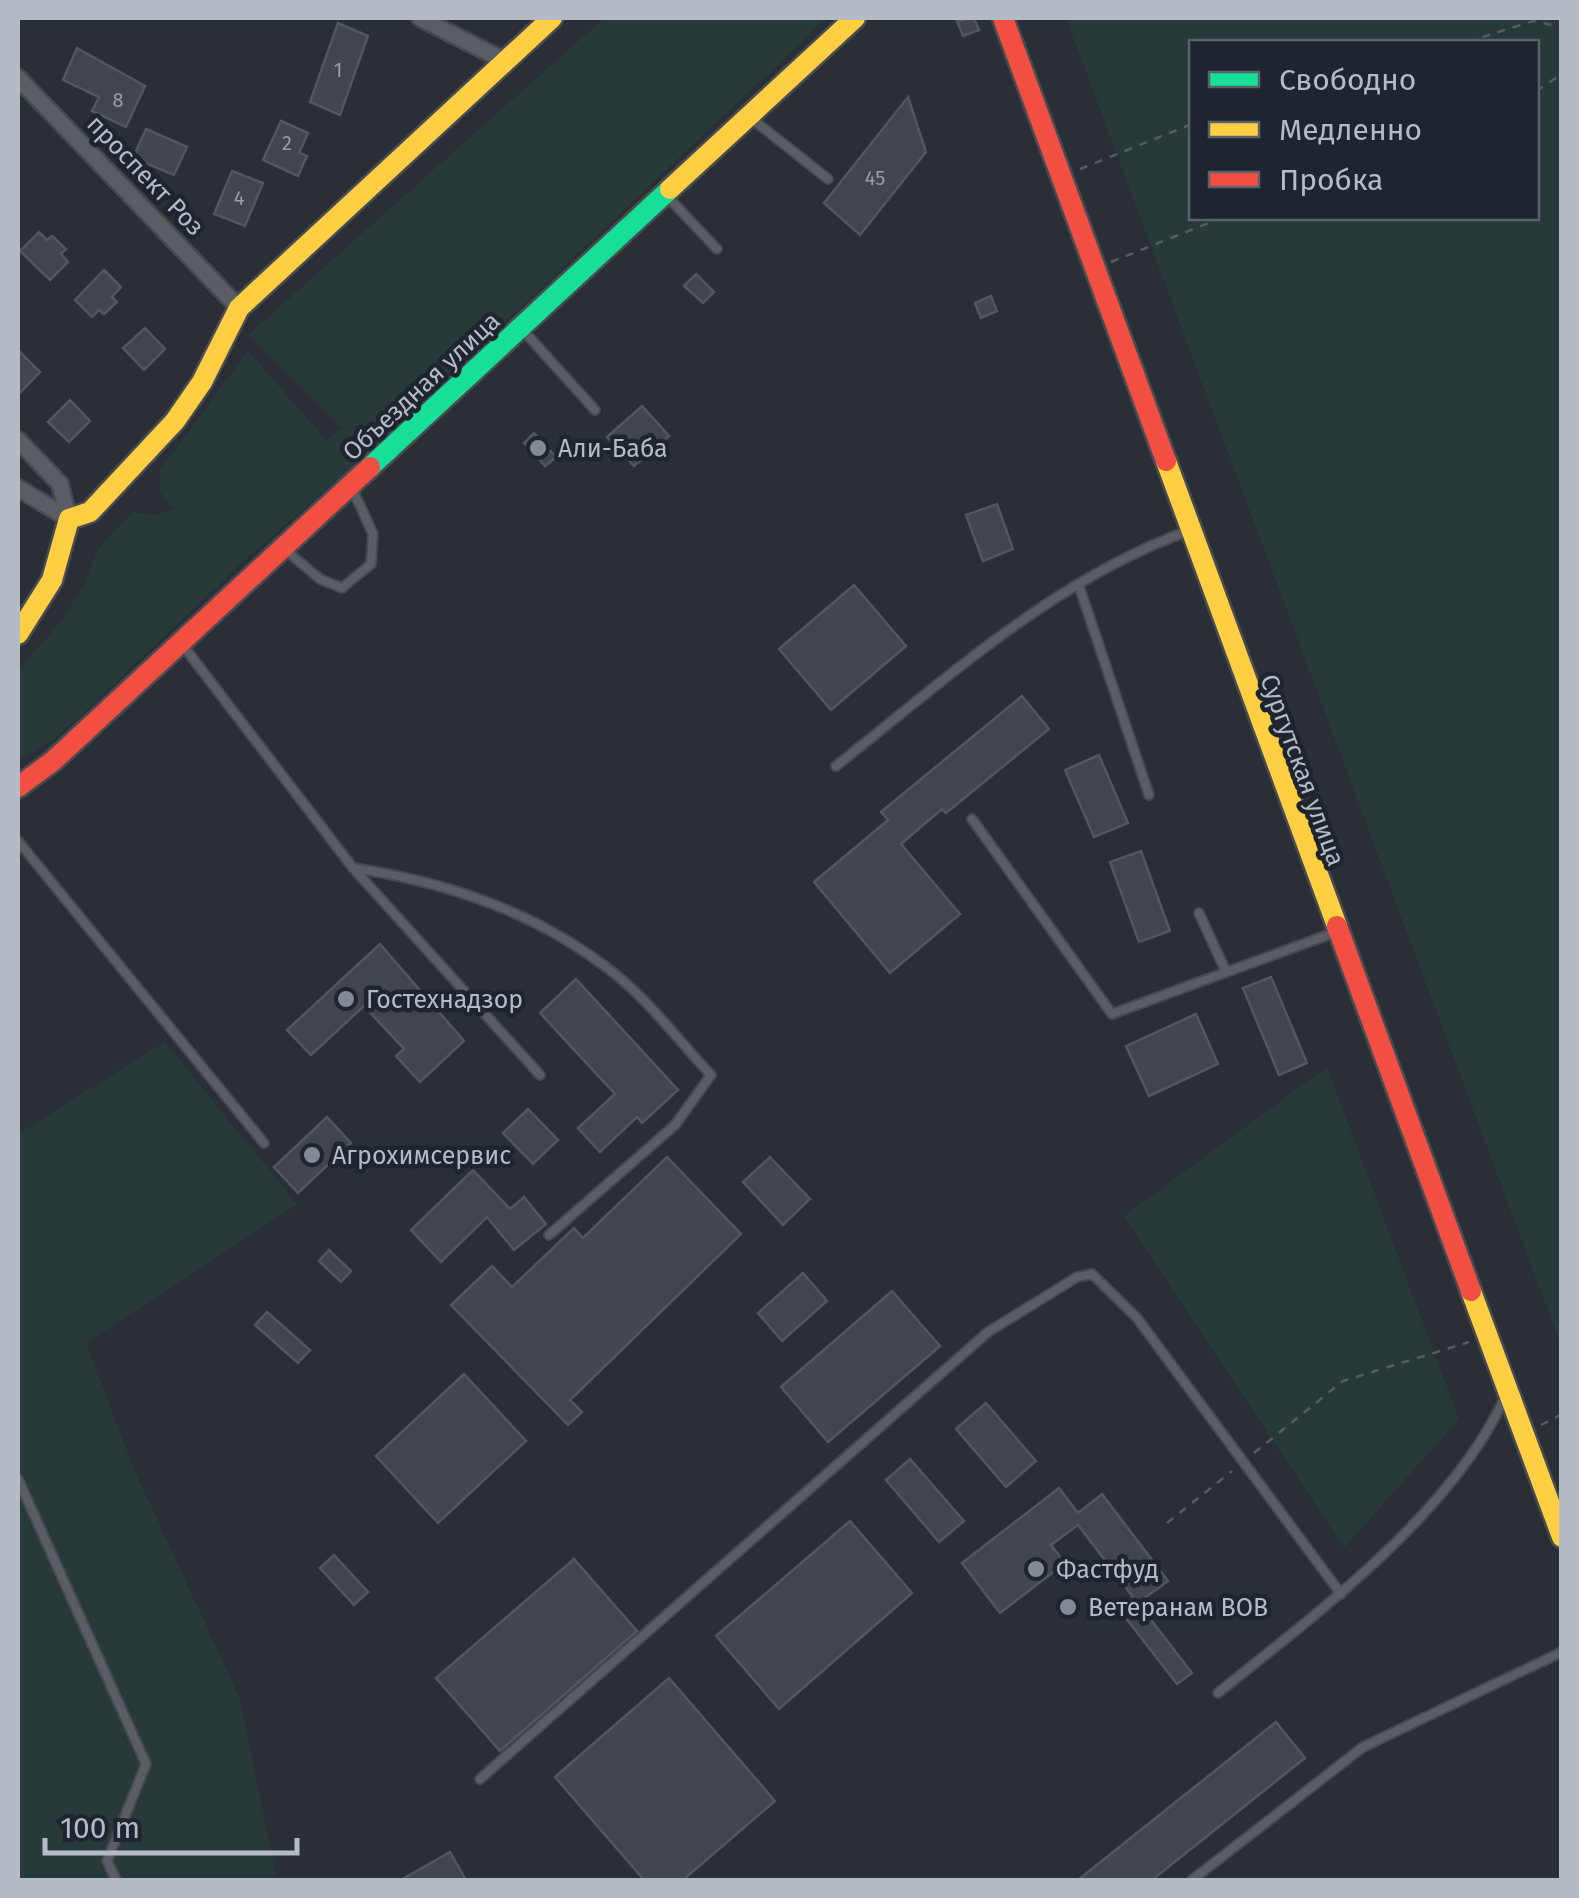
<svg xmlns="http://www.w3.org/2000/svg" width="1579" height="1898" viewBox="0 0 1579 1898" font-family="'Fira Sans',sans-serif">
  <rect width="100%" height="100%" fill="#2a2f35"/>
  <g fill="#28393a" fill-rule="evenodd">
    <polygon points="604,18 827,18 354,465 245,560 59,736 18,761 18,670 58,625 85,584 98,549 132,512 156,515 173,509 160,492 160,470 248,351 326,440 341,428 248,335"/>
    <path d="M1066,18H1561V1345ZM1192,42H1536V218H1192Z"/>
    <polygon points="165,1042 297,1204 86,1343 133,1467 240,1699 277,1880 18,1880 18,1134"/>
    <polygon points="1327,1067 1459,1419 1344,1548 1124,1216"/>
  </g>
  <g fill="#42464c" stroke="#52565d" stroke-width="2.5">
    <polygon points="974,18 979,30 963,36 957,21"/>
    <polygon points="338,23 368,36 340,115 310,102"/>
    <polygon points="77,48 145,86 126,127 92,111 99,97 63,80"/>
    <polygon points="908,97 926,152 860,235 824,203"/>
    <polygon points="281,121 308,133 299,153 307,156 298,176 263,160"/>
    <polygon points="146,129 187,147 174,175 133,158"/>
    <polygon points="232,171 263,183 245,226 214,214"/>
    <polygon points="39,232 47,240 52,236 66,249 61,254 68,262 50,280 20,251"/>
    <polygon points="104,270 121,287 112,297 117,302 104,314 99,310 92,317 75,300"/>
    <polygon points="696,274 714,292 703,303 684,286"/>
    <polygon points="991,296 997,311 981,318 975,303"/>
    <polygon points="145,328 165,349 144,370 123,348"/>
    <polygon points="18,350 40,372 18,395"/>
    <polygon points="70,400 90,421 69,442 48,422"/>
    <polygon points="642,406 669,436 634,466 607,437"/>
    <polygon points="534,433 556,457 545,466 524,443"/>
    <polygon points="997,504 1013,549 983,561 966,515"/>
    <polygon points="854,585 906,646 831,710 779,649"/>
    <polygon points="1022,696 1049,729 946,813 942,809 901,844 960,914 890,973 814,882 888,820 881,812"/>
    <polygon points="1099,755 1128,823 1094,837 1065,770"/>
    <polygon points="1141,851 1170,931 1139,942 1110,862"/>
    <polygon points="380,944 464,1041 420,1082 396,1056 404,1049 364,1006 311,1055 287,1030"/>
    <polygon points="1271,977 1307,1063 1279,1075 1243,988"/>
    <polygon points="576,979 678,1090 642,1123 637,1117 600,1152 578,1128 615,1094 540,1013"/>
    <polygon points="1196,1014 1218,1064 1149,1096 1126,1046"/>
    <polygon points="528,1109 558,1140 533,1164 503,1133"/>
    <polygon points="327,1117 351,1143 298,1193 274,1167"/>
    <polygon points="667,1157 741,1234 570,1400 582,1412 568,1425 451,1305 492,1266 512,1287 574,1228 583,1238"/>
    <polygon points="770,1157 810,1199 783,1225 743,1182"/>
    <polygon points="473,1170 510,1209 524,1197 546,1224 514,1250 487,1217 441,1262 411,1230"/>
    <polygon points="329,1250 351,1271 341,1282 319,1261"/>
    <polygon points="803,1273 827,1301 782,1341 758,1313"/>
    <polygon points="892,1291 940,1346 828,1442 781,1387"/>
    <polygon points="267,1312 310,1350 298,1363 255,1325"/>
    <polygon points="464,1374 526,1441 438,1523 376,1456"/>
    <polygon points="986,1403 1036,1461 1006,1487 956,1429"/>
    <polygon points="910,1459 964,1521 939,1542 886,1480"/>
    <polygon points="1059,1488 1078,1513 1102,1494 1168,1581 1138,1603 1192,1673 1177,1684 1118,1608 1133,1597 1078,1525 1051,1545 1065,1563 1000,1613 962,1563"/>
    <polygon points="850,1521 912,1593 779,1709 716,1636"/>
    <polygon points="334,1555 368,1592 354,1605 320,1568"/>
    <polygon points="574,1559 637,1631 500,1751 436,1678"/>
    <polygon points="669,1678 775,1801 683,1880 644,1880 555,1777"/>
    <polygon points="1276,1722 1305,1758 1152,1880 1078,1880"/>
    <polygon points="450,1852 466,1880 401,1880"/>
  </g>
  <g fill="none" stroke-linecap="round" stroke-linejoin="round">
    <g stroke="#464a4e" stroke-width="12">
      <g id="lane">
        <polyline points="752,119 828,179"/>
        <polyline points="665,194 717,249"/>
        <polyline points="521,328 595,410"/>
        <polyline points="283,548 320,579 342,588 371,564 373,534 352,488"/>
        <polyline points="1079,586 1149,795"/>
        <polyline points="181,643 353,868 540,1075"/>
        <path d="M836,766C946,679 1055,579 1188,531"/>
        <polyline points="972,819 1112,1014 1336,932"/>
        <polyline points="18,841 264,1143"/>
        <path d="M353,868C448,882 539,913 615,974C650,1002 680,1042 711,1075L675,1125L549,1235"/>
        <polyline points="1199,913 1226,972"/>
        <polyline points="18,1479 146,1764 107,1861 116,1880"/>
        <path d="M1218,1693C1317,1613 1453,1513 1506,1395"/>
        <polyline points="480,1779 988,1332 1077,1277 1092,1274 1137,1318 1341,1594"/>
        <polyline points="1192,1880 1363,1747 1562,1652"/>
      </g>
    </g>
    <g stroke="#464a4e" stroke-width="20">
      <g id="street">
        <polyline points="420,18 505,61"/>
        <polyline points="18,78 239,308"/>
        <polyline points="18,440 60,484 69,519"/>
        <polyline points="18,488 69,519"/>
      </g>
    </g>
    <g stroke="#484b52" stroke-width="25">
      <polyline id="fast" points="370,467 670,189"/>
    </g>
    <g stroke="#484b52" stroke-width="25">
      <g id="slow">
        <polyline points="670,189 855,18"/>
        <polyline points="1166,461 1337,926"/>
        <polyline points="18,634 52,580 69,519 90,512 175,421 202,382 239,308 552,18"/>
        <polyline points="1471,1291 1562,1537"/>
      </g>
    </g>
    <g stroke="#484b52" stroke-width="25">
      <g id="jam">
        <polyline points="1003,18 1166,461"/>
        <polyline points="18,787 53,761 370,467"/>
        <polyline points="1337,926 1471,1291"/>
      </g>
    </g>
    <g stroke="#585c60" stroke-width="2.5" stroke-dasharray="8 8" stroke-linecap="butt">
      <polyline points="1467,42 1533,21 1562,27"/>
      <polyline points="1536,91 1562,74"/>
      <polyline points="1080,169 1192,124"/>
      <polyline points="1111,262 1221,218"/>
      <polyline points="1541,1425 1562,1414"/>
      <polyline points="1254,1453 1343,1381 1469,1342"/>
      <polyline points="1167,1523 1232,1471"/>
    </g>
    <use href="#lane" stroke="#5a5d63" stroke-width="8"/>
    <use href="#street" stroke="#5a5d63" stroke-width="15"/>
    <use href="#fast" stroke="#16e098" stroke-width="20"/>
    <use href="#slow" stroke="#ffcf43" stroke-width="20"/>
    <use href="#jam" stroke="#f24e42" stroke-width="20"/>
  </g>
  <g fill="#848a93" stroke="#1e252e" stroke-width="4">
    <circle cx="538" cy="448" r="10"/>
    <circle cx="346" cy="999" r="10"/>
    <circle cx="312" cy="1155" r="10"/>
    <circle cx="1036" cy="1569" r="10"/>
    <circle cx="1068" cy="1607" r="10"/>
  </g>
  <g text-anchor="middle" stroke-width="9" stroke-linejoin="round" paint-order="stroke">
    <g font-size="20" fill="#989ea7">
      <text x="338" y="77">1</text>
      <text x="118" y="107">8</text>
      <text x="287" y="150">2</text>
      <text x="875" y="185">45</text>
      <text x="239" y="205">4</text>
    </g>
    <g font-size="25" fill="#b4bbc5" stroke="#1e252e">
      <text transform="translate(146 175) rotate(46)" y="9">проспект Роз</text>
      <text transform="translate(421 386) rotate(-43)" y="9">Объездная улица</text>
      <text transform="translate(1303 770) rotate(70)" y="9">Сургутская улица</text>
    </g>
    <g font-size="25" fill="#b4bbc5" stroke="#1e252e" text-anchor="start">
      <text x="558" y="457">Али-Баба</text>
      <text x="366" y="1008">Гостехнадзор</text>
      <text x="332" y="1164">Агрохимсервис</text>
      <text x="1056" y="1578">Фастфуд</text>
      <text x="1088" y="1616">Ветеранам ВОВ</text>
    </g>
  </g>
  <rect width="1579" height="1898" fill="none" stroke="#b4bbc5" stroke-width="40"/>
  <rect x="1189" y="40" width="350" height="180" fill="#1e252e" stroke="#5a616a" stroke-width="2.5"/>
  <rect x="1209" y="72" width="50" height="15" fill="#16e098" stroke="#5a616a" stroke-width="2.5"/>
  <text x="1279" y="90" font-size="30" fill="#b4bbc5">Свободно</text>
  <rect x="1209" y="122" width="50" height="15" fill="#ffcf43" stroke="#5a616a" stroke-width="2.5"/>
  <text x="1279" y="140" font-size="30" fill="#b4bbc5">Медленно</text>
  <rect x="1209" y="172" width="50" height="15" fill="#f24e42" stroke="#5a616a" stroke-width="2.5"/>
  <text x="1279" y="190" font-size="30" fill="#b4bbc5">Пробка</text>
  <path d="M45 1838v15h252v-15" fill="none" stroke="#b4bbc5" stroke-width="5"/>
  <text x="60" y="1838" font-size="30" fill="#b4bbc5" stroke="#1e252e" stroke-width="8" paint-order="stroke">100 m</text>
</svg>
